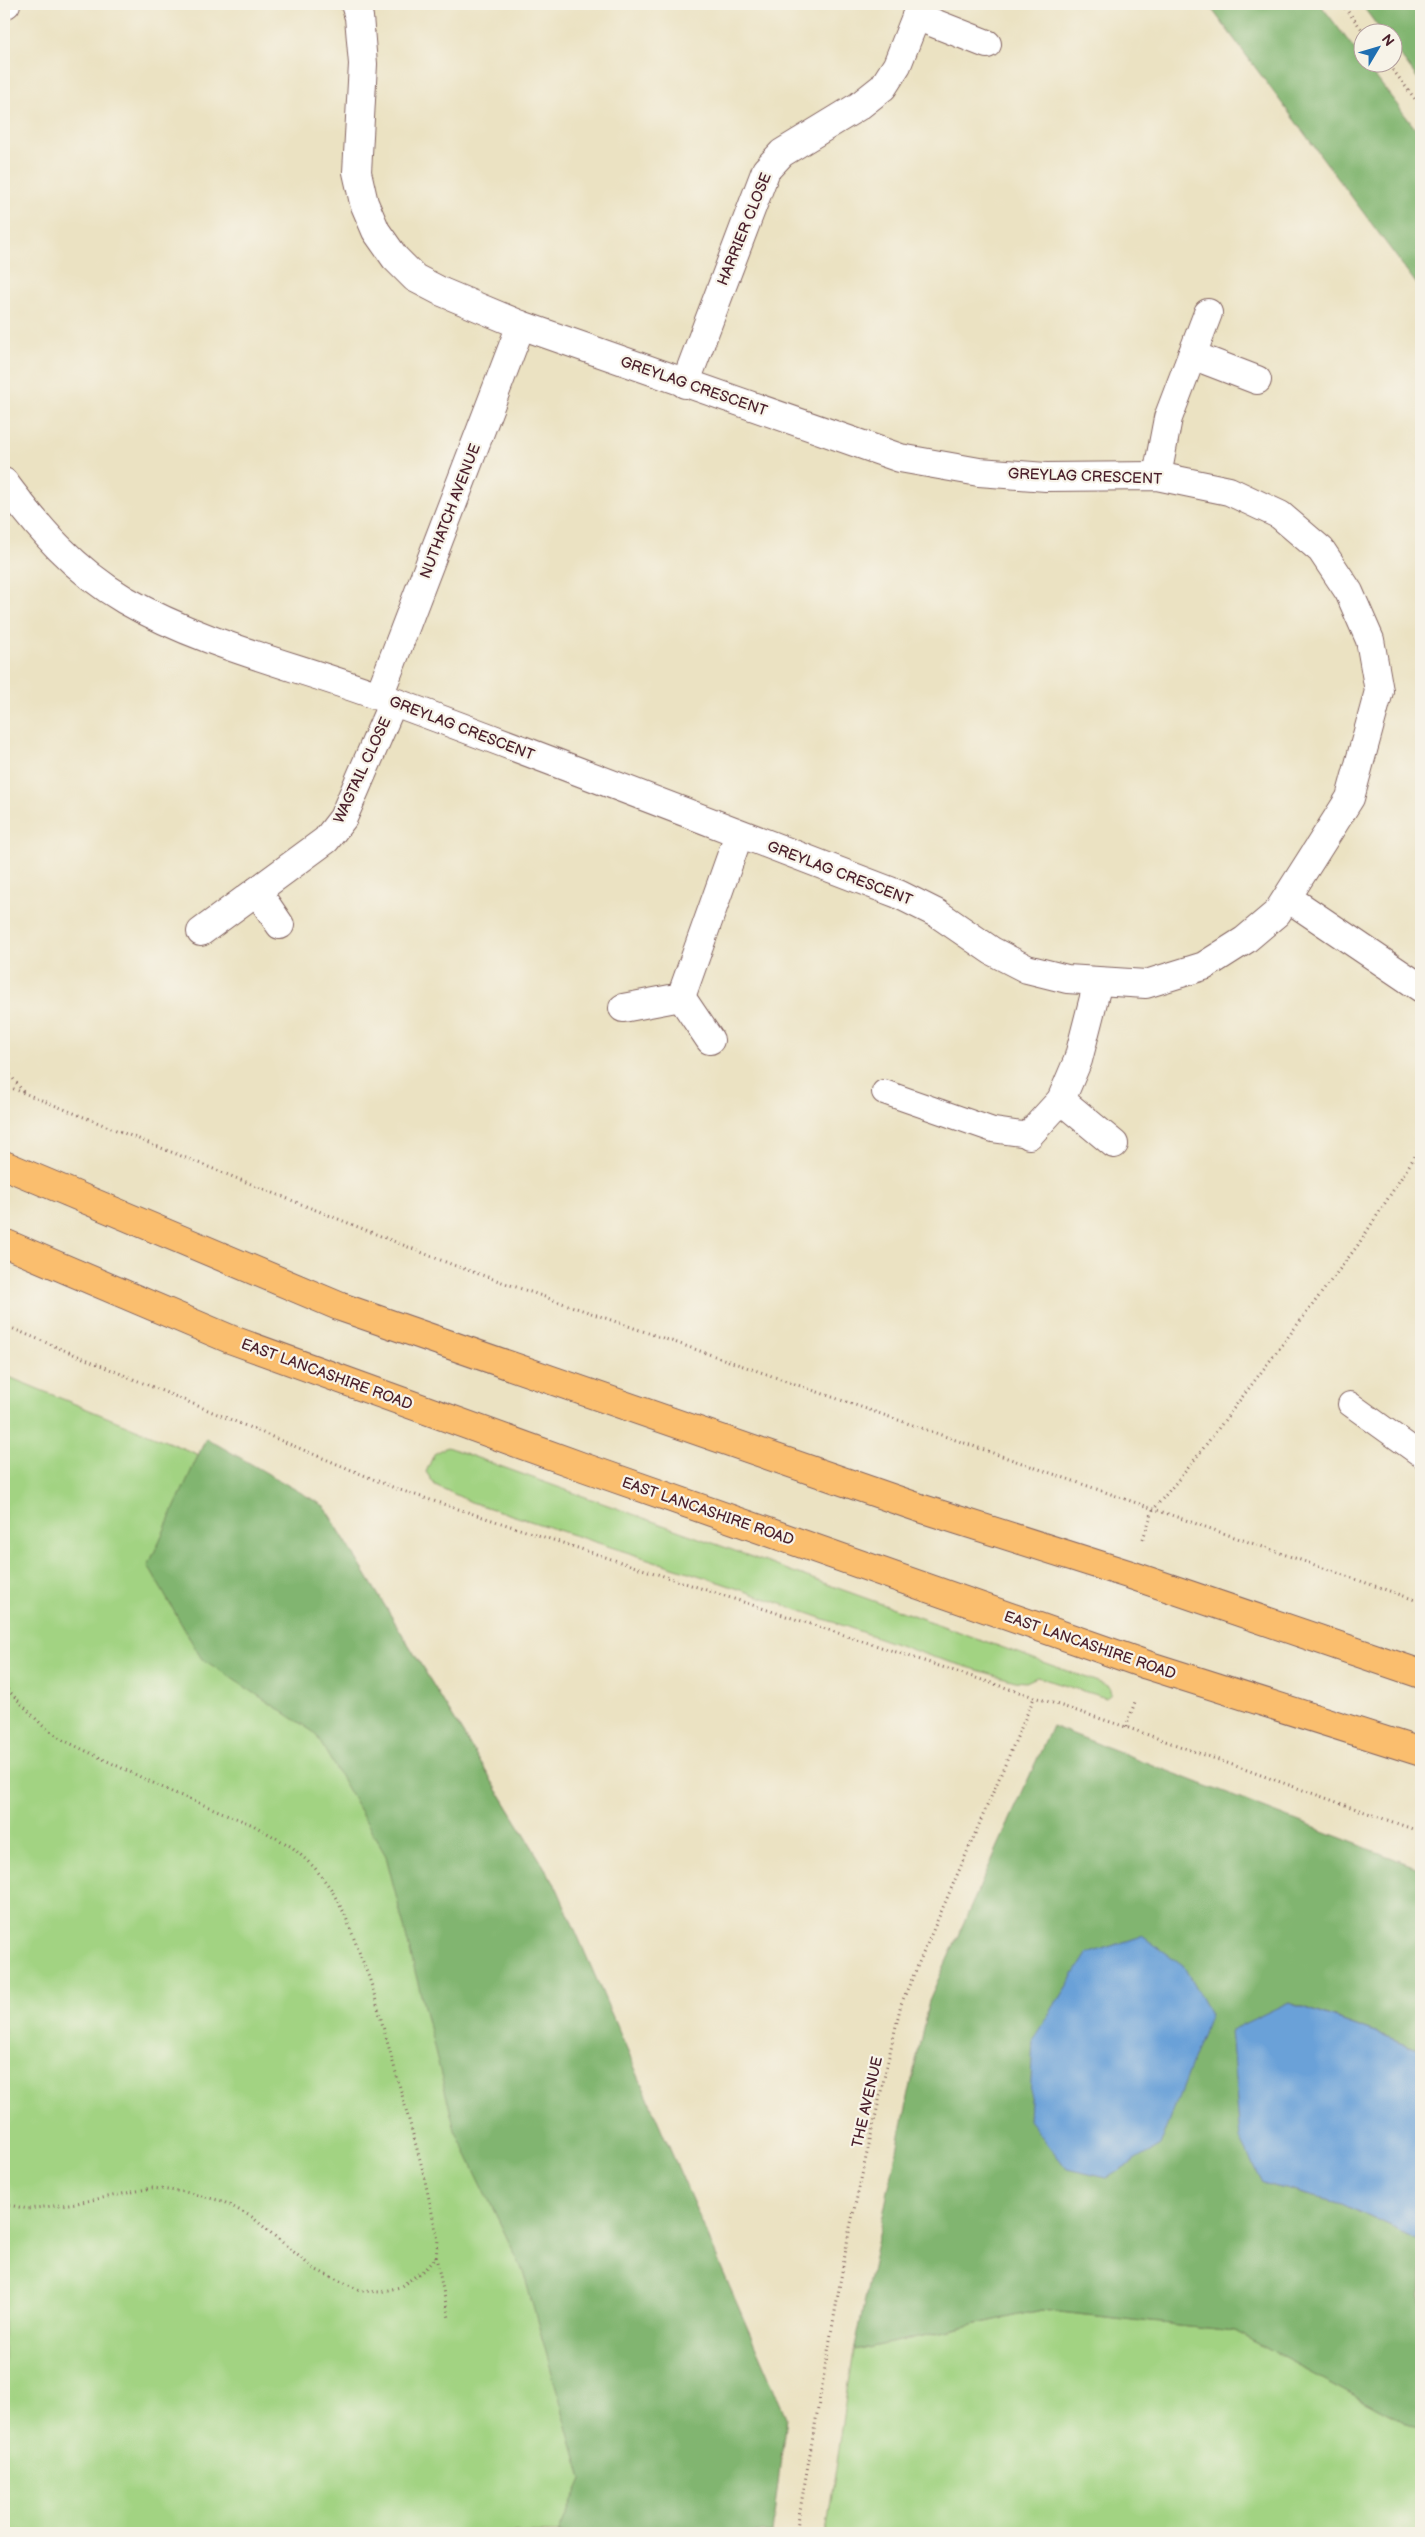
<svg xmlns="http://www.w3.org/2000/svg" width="1425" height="2537" viewBox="0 0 1425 2537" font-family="'Balsamiq Sans',sans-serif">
  <rect width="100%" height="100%" fill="#f7f3e8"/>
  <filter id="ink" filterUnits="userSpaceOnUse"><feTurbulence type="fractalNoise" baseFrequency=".02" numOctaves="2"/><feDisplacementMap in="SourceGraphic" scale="10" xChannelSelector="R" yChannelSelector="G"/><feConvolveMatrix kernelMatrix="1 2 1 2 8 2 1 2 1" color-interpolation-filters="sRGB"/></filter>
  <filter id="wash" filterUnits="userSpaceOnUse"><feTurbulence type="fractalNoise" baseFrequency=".0096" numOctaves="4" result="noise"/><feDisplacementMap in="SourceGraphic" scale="20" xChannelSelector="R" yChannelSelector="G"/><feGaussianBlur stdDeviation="1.12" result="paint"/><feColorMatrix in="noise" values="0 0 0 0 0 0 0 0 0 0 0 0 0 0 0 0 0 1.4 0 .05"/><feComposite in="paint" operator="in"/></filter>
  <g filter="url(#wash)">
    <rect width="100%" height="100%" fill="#ebe2c2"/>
    <g fill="#a2d382" stroke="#767956">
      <polygon points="4,1375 324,1506 557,1888 707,2533 4,2533"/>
      <polygon points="447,1447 1109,1686 1111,1694 1106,1698 1037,1677 1026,1682 1015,1681 933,1657 707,1578 471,1502 435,1485 426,1472 434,1454"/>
      <polygon points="1041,2310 1234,2331 1421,2431 1421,2533 826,2533 854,2351"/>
    </g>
    <g fill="#81b570" stroke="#666a4e">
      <polygon points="1208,4 1320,4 1362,59 1362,62 1365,63 1421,136 1421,290"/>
      <polygon points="1361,4 1421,4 1421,83 1393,46 1392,32 1382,32"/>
      <polygon points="206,1438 324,1506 557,1888 786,2417 772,2533 558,2533 582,2479 523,2271 455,2130 386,1856 315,1733 201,1658 148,1566"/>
      <polygon points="1052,1726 1421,1869 1421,2049 1290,2002 1262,2183 1342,2204 1421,2241 1421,2431 1234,2331 1041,2310 854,2351 929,2000"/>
    </g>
    <g fill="#6aa1d8" stroke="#5a6082">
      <polygon points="1142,1936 1183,1965 1210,2014 1160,2146 1107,2178 1067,2169 1029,2120 1033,2039 1087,1954"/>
      <polygon points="1289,2002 1421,2049 1421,2241 1342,2204 1262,2183 1240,2139 1231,2030"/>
    </g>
  </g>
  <g filter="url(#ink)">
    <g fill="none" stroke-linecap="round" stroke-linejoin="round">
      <g stroke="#826360" stroke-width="26">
        <g id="service">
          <polyline points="884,1092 993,1130 1029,1135"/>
          <polyline points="1350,1404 1421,1455"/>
        </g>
      </g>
      <g stroke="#826360" stroke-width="30">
        <g id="minor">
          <polyline points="4,5 6,4"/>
          <polyline points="916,16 987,44"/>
          <polyline points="1192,355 1257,380"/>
          <polyline points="685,384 766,170 782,153 859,106 883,87 897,65 921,4"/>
          <polyline points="1157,476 1168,418 1208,313"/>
          <path d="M4,482C39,529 74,570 125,600C203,645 294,665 378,696C552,760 725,828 898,894L938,914L992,951L1027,969L1067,979L1146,984L1204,966L1245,940L1277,913L1350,798L1379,691L1370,640L1349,592L1321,550L1280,515L1229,491L1157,476L1046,477L979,472L900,458L521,325L442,292L415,278L395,258L376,231L364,203L357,172L363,64L359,17L355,4"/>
          <polyline points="379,696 521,325"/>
          <polyline points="257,891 280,925"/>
          <polyline points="1288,898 1421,988"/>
          <polyline points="201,932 326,840 343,818 393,702"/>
          <polyline points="681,997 710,1040"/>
          <polyline points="623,1008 681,997 739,834"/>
          <polyline points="1061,1100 1114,1144"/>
          <polyline points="1029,1135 1061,1100 1078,1060 1098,982"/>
        </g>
      </g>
      <g stroke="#826360" stroke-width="30">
        <g id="trunk">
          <polyline points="4,1165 341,1307 920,1508 1131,1575 1421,1674"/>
          <polyline points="4,1243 230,1339 586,1468 1147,1665 1421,1752"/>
        </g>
      </g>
      <g stroke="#826360" stroke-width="3" stroke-dasharray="1 4" stroke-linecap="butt">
        <polyline points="1342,4 1364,32"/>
        <polyline points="1387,62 1421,107"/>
        <polyline points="4,1067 25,1094"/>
        <polyline points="4,1085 453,1265 1421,1602"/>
        <polyline points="4,1325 397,1489 1126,1727 1421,1832"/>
        <polyline points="1143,1539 1153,1510 1189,1467 1358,1245 1421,1147"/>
        <polyline points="4,1686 43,1726 63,1740 172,1792 253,1825 292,1847 315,1868 331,1889 345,1915 371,1983 422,2167 438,2240 436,2257 424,2270 400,2287 380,2292 362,2291 314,2269 252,2217 222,2201 185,2192 152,2188 77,2203 28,2209 4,2204"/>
        <polyline points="1126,1727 1135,1702"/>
        <polyline points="436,2257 449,2318"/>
        <polyline points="796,2533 849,2232 901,2004 1034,1698"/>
      </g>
      <use href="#service" stroke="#fff" stroke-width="24"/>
      <use href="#minor" stroke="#fff" stroke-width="28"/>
      <use href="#trunk" stroke="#fabe6e" stroke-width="28"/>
    </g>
  </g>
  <g text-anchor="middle" stroke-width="4.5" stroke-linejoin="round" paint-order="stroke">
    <g font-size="15" fill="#4a1f2b" stroke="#f7f3e8">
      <text transform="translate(744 229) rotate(-68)" y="5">HARRIER CLOSE</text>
      <text transform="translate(694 386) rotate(19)" y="5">GREYLAG CRESCENT</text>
      <text transform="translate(1085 476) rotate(2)" y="5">GREYLAG CRESCENT</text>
      <text transform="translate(450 511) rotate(-69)" y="5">NUTHATCH AVENUE</text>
      <text transform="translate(462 728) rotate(21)" y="5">GREYLAG CRESCENT</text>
      <text transform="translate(362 770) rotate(-65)" y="5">WAGTAIL CLOSE</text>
      <text transform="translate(840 873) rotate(21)" y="5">GREYLAG CRESCENT</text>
      <text transform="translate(327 1374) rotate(20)" y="5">EAST LANCASHIRE ROAD</text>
      <text transform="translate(708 1511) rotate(19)" y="5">EAST LANCASHIRE ROAD</text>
      <text transform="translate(1090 1645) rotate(19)" y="5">EAST LANCASHIRE ROAD</text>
      <text transform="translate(867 2102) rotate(-77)" y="5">THE AVENUE</text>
    </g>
  </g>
  <rect width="1425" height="2537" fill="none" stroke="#f7f3e8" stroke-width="20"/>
  <g transform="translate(1378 48) rotate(52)"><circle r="24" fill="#f7f3e8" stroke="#b29e9c"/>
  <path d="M0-4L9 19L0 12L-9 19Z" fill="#1f6fb2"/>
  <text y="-8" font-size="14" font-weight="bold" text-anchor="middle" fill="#4a1f2b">N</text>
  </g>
</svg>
